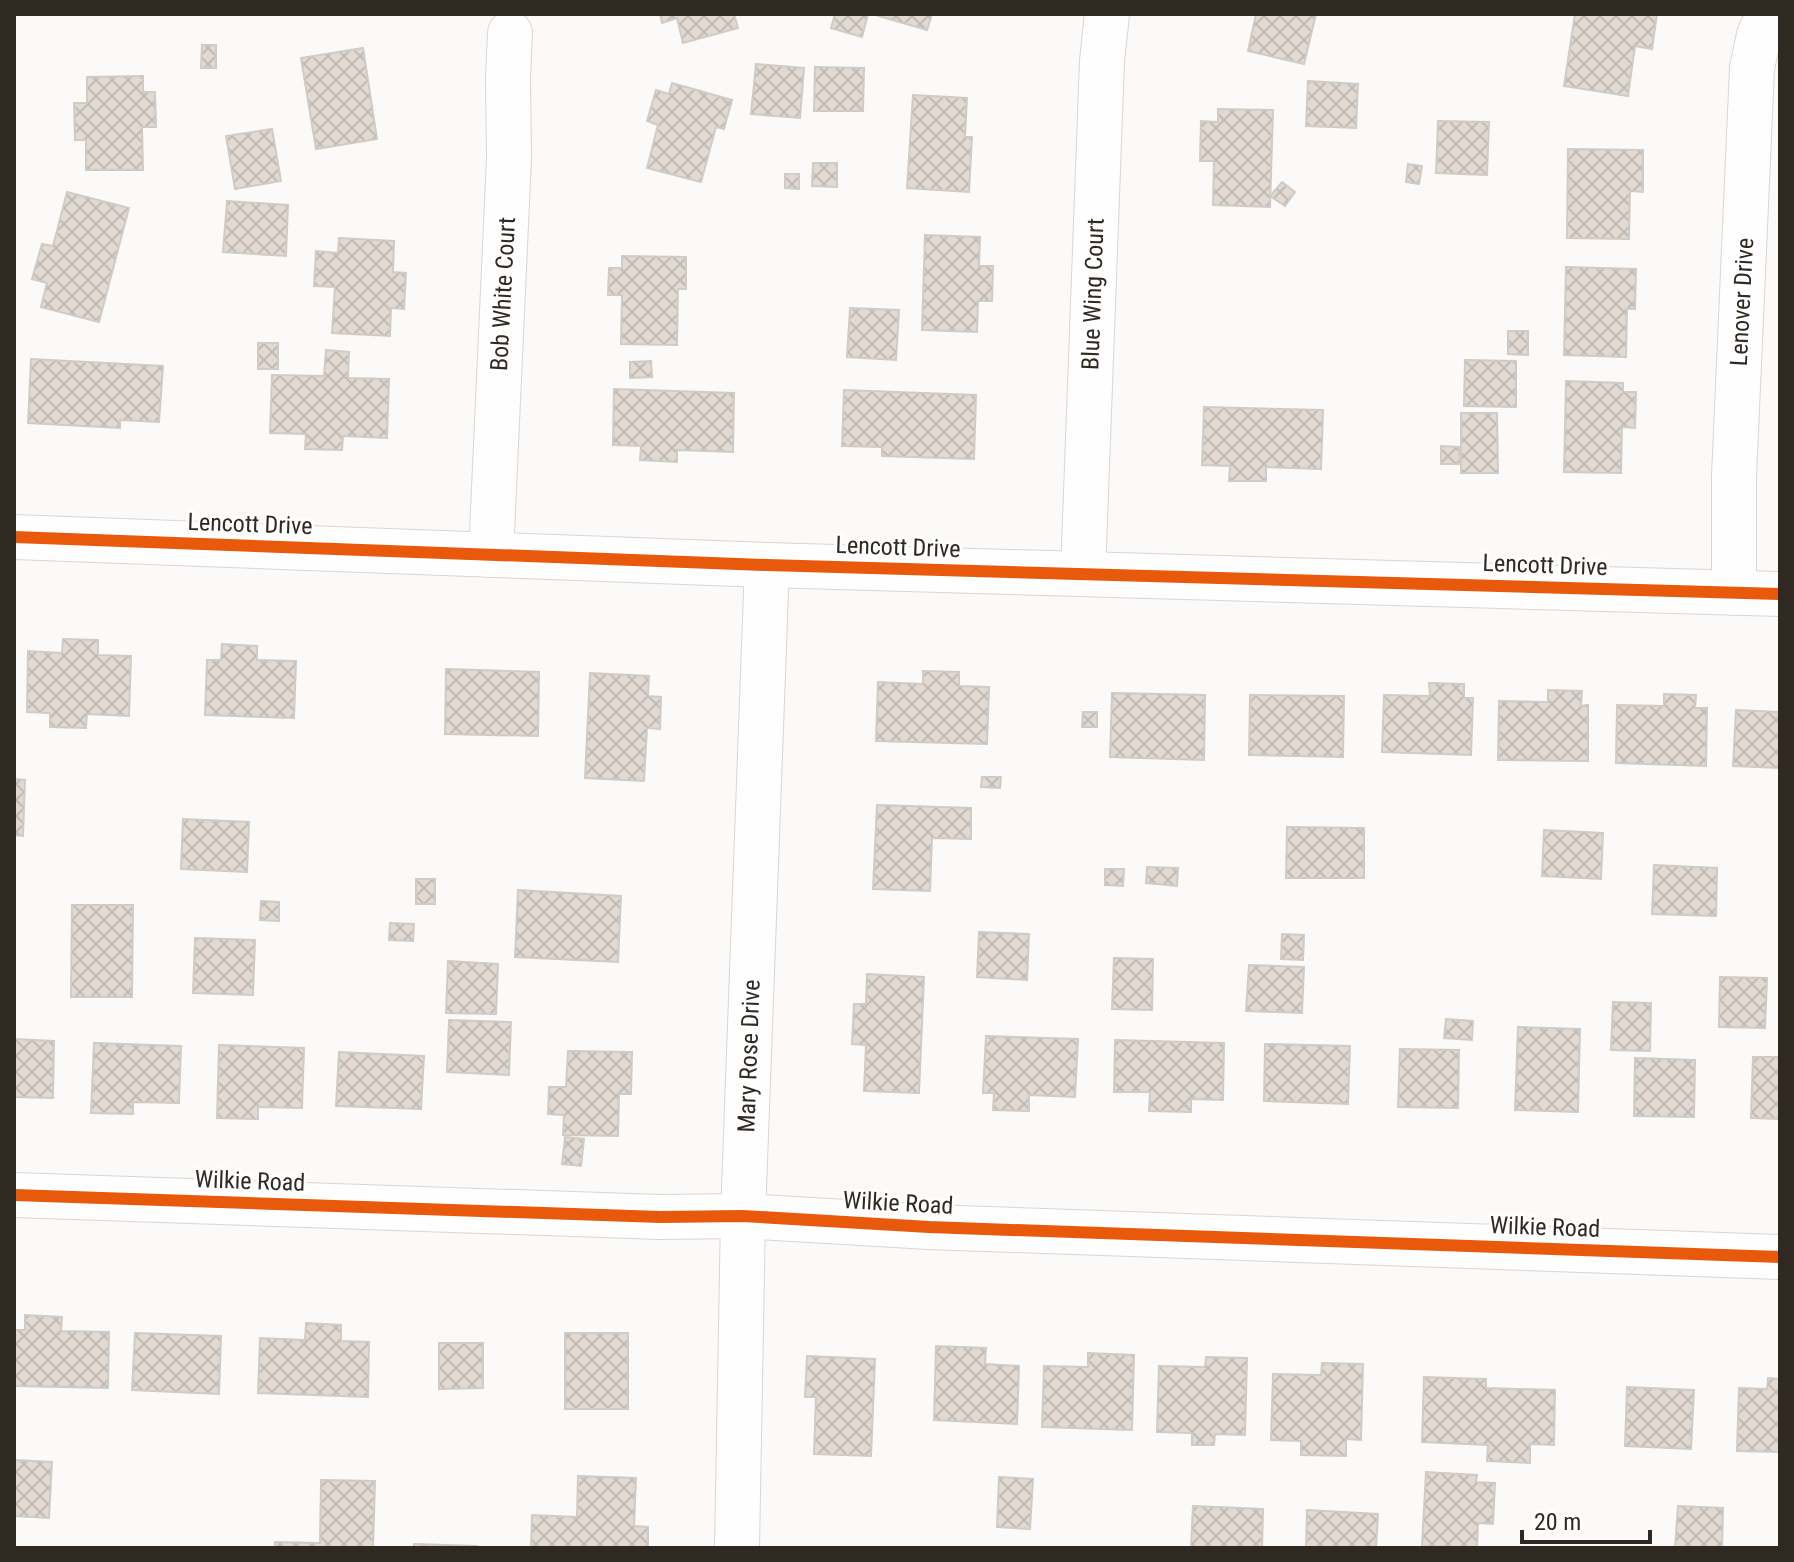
<svg xmlns="http://www.w3.org/2000/svg" width="1794" height="1562" viewBox="0 0 1794 1562" font-family="'Roboto Condensed',sans-serif">
  <defs>
    <pattern id="building-cross-hatch" width="8" height="8" patternUnits="userSpaceOnUse" patternTransform="scale(2)"><rect width="8" height="8" fill="#e2dad2"/><path d="M0 0l8 8M0 8l8-8" fill="none" stroke="#c2bbb4"/></pattern>
  </defs>
  <rect width="100%" height="100%" fill="#fcfaf8"/>
  <g fill="url(#building-cross-hatch)" stroke="#cfcbc6" stroke-width="2">
    <polygon points="660,14 734,14 738,28 683,43 677,18 662,23"/>
    <polygon points="835,14 868,14 862,37 831,28"/>
    <polygon points="872,14 932,14 927,30"/>
    <polygon points="1256,14 1316,14 1304,64 1248,51"/>
    <polygon points="1575,14 1657,14 1652,49 1635,46 1628,96 1564,86"/>
    <polygon points="202,45 216,45 216,68 201,68"/>
    <polygon points="363,48 377,139 316,149 301,58"/>
    <polygon points="756,64 804,68 800,118 751,114"/>
    <polygon points="815,67 864,68 863,111 814,111"/>
    <polygon points="143,76 143,92 155,92 156,127 142,127 143,170 86,170 86,140 75,140 74,103 87,103 87,77"/>
    <polygon points="1308,81 1358,84 1356,128 1306,126"/>
    <polygon points="672,83 732,100 724,129 716,127 701,182 647,168 658,125 647,121 656,90 669,94"/>
    <polygon points="913,95 967,98 965,137 972,137 969,192 907,188"/>
    <polygon points="1218,109 1273,110 1270,207 1213,205 1214,161 1200,161 1201,121 1218,122"/>
    <polygon points="1438,121 1489,122 1487,175 1436,173"/>
    <polygon points="272,129 281,181 235,189 226,136"/>
    <polygon points="1568,149 1643,150 1643,192 1630,191 1629,239 1567,238"/>
    <polygon points="813,163 837,163 837,187 812,186"/>
    <polygon points="1408,164 1422,166 1419,184 1406,182"/>
    <polygon points="785,174 799,174 799,189 785,188"/>
    <polygon points="1282,182 1295,192 1285,206 1270,196"/>
    <polygon points="67,192 129,208 99,322 41,307 47,283 32,279 42,244 53,246"/>
    <polygon points="227,201 288,205 286,256 223,252"/>
    <polygon points="925,235 980,237 979,266 993,266 992,301 978,301 977,332 922,330"/>
    <polygon points="339,238 394,241 393,272 406,273 404,309 391,308 390,336 332,333 335,287 314,286 316,251 338,253"/>
    <polygon points="622,256 686,257 686,289 678,289 677,345 621,344 622,295 608,295 609,268 622,268"/>
    <polygon points="1566,267 1636,269 1635,309 1627,309 1626,357 1564,355"/>
    <polygon points="850,308 899,310 896,360 847,357"/>
    <polygon points="1508,331 1528,331 1528,355 1508,354"/>
    <rect x="258" y="343" width="20" height="26"/>
    <polygon points="326,350 349,352 348,378 389,379 387,438 343,436 342,450 305,449 306,434 270,433 272,375 324,376"/>
    <polygon points="31,359 163,366 159,422 120,420 120,428 28,423"/>
    <polygon points="1465,360 1516,361 1516,407 1464,406"/>
    <polygon points="651,361 652,377 630,378 630,362"/>
    <polygon points="1566,381 1623,383 1623,392 1636,392 1635,428 1622,427 1621,473 1564,472"/>
    <polygon points="614,389 734,393 733,452 677,450 677,462 640,460 641,446 613,445"/>
    <polygon points="844,390 976,395 974,459 882,456 882,447 842,446"/>
    <polygon points="1204,407 1323,410 1321,469 1266,467 1266,481 1229,481 1230,466 1202,465"/>
    <polygon points="1461,413 1497,413 1498,473 1461,473"/>
    <polygon points="1441,446 1459,447 1460,464 1441,464"/>
    <polygon points="63,639 98,640 98,655 131,656 129,716 87,714 86,728 50,727 50,713 27,712 28,651 62,653"/>
    <polygon points="222,644 257,646 257,660 296,661 294,718 205,715 207,660 221,660"/>
    <polygon points="446,669 539,672 538,736 445,734"/>
    <polygon points="923,671 959,672 959,686 989,687 987,744 876,741 878,682 923,684"/>
    <polygon points="590,673 649,676 648,696 661,697 660,729 647,728 644,781 585,778"/>
    <polygon points="1429,683 1464,684 1464,698 1473,698 1471,755 1382,752 1384,695 1430,696"/>
    <polygon points="1548,690 1582,691 1581,706 1588,705 1588,761 1498,760 1499,701 1548,702"/>
    <polygon points="1112,693 1205,695 1204,760 1110,757"/>
    <polygon points="1664,694 1696,695 1695,708 1707,708 1706,766 1616,763 1617,705 1664,706"/>
    <polygon points="1250,695 1344,696 1343,757 1249,755"/>
    <polygon points="1736,710 1780,712 1780,768 1733,766"/>
    <polygon points="1083,712 1097,712 1097,727 1082,727"/>
    <polygon points="982,777 1001,777 1000,788 981,787"/>
    <polygon points="14,779 25,780 23,836 14,835"/>
    <polygon points="877,805 971,808 971,839 932,838 930,891 873,889"/>
    <polygon points="183,819 249,822 247,872 181,869"/>
    <polygon points="1287,827 1364,828 1364,878 1286,878"/>
    <polygon points="1544,830 1603,833 1601,879 1542,876"/>
    <polygon points="1654,865 1717,868 1716,916 1652,914"/>
    <polygon points="1147,867 1178,868 1177,886 1146,883"/>
    <polygon points="1105,869 1124,869 1123,886 1105,885"/>
    <rect x="416" y="879" width="19" height="25"/>
    <polygon points="518,890 621,896 618,962 515,957"/>
    <polygon points="261,901 279,902 279,921 260,920"/>
    <polygon points="72,905 133,905 132,997 71,997"/>
    <polygon points="390,923 414,924 413,941 389,940"/>
    <polygon points="979,932 1029,934 1027,980 977,977"/>
    <polygon points="1282,934 1304,935 1303,960 1281,959"/>
    <polygon points="195,938 255,940 253,995 193,993"/>
    <polygon points="1114,958 1153,959 1152,1010 1112,1009"/>
    <polygon points="448,961 498,964 496,1014 446,1013"/>
    <polygon points="1249,965 1304,967 1302,1013 1246,1011"/>
    <polygon points="867,974 924,977 919,1093 864,1091 866,1045 852,1044 854,1004 866,1004"/>
    <polygon points="1720,977 1767,978 1765,1028 1719,1027"/>
    <polygon points="1613,1002 1651,1003 1650,1051 1611,1050"/>
    <polygon points="1446,1019 1473,1021 1472,1040 1444,1038"/>
    <polygon points="449,1020 511,1022 509,1075 447,1072"/>
    <polygon points="1518,1027 1580,1029 1578,1112 1515,1110"/>
    <polygon points="986,1036 1078,1039 1075,1097 1029,1095 1029,1111 993,1110 994,1093 983,1093"/>
    <polygon points="14,1039 54,1041 53,1098 14,1097"/>
    <polygon points="1115,1040 1224,1043 1223,1100 1191,1099 1191,1112 1149,1111 1150,1092 1114,1092"/>
    <polygon points="94,1043 181,1046 179,1103 133,1102 133,1114 91,1113"/>
    <polygon points="1265,1044 1350,1046 1348,1104 1264,1101"/>
    <polygon points="219,1045 304,1048 302,1108 258,1107 258,1119 217,1118"/>
    <polygon points="1400,1049 1459,1050 1458,1108 1398,1107"/>
    <polygon points="568,1051 632,1052 631,1094 619,1094 618,1136 563,1135 564,1115 548,1114 549,1087 566,1087"/>
    <polygon points="339,1052 424,1056 421,1109 336,1106"/>
    <polygon points="1753,1057 1780,1057 1780,1119 1751,1118"/>
    <polygon points="1635,1058 1695,1060 1694,1117 1634,1116"/>
    <polygon points="565,1137 584,1139 581,1166 562,1164"/>
    <polygon points="25,1315 62,1317 61,1331 109,1332 108,1388 14,1386 15,1330 25,1330"/>
    <polygon points="306,1323 341,1325 341,1341 369,1342 368,1397 258,1393 260,1338 305,1340"/>
    <polygon points="135,1333 221,1336 219,1394 132,1390"/>
    <rect x="565" y="1333" width="63" height="76"/>
    <polygon points="439,1343 483,1343 483,1388 439,1389"/>
    <polygon points="936,1346 986,1348 985,1364 1019,1366 1017,1424 934,1420"/>
    <polygon points="1088,1353 1134,1355 1132,1430 1042,1427 1044,1366 1088,1367"/>
    <polygon points="807,1356 875,1359 871,1456 814,1454 816,1397 805,1397"/>
    <polygon points="1206,1357 1247,1358 1245,1435 1215,1434 1214,1445 1192,1445 1192,1433 1157,1432 1159,1366 1205,1367"/>
    <polygon points="1322,1363 1363,1364 1361,1440 1346,1439 1346,1456 1301,1455 1301,1441 1271,1440 1273,1374 1321,1375"/>
    <polygon points="1424,1377 1486,1379 1486,1388 1555,1390 1554,1445 1530,1444 1530,1463 1487,1461 1488,1445 1422,1442"/>
    <polygon points="1768,1378 1780,1379 1780,1452 1737,1451 1739,1388 1767,1389"/>
    <polygon points="1627,1387 1694,1390 1691,1449 1625,1446"/>
    <polygon points="14,1460 52,1462 49,1518 14,1516"/>
    <polygon points="1426,1472 1477,1475 1476,1482 1495,1483 1493,1524 1478,1523 1477,1548 1422,1546"/>
    <polygon points="578,1476 636,1478 634,1526 648,1527 648,1548 531,1548 532,1515 577,1517"/>
    <polygon points="999,1477 1033,1479 1030,1529 997,1527"/>
    <polygon points="321,1480 375,1481 373,1548 275,1548 275,1542 320,1543"/>
    <polygon points="1193,1506 1263,1509 1262,1548 1191,1548"/>
    <polygon points="1678,1506 1723,1508 1722,1548 1675,1548"/>
    <polygon points="1307,1510 1378,1514 1376,1548 1306,1548"/>
    <polygon points="414,1544 477,1546 477,1548 413,1548"/>
  </g>
  <g fill="none" stroke-linecap="round" stroke-linejoin="round">
    <g stroke="#dad5d1" stroke-width="46">
      <g id="minor">
        <polyline points="14,537 767,565 1780,594"/>
        <polyline points="491,555 509,158 508,77 510,33"/>
        <polyline points="1083,574 1102,61 1107,14"/>
        <polyline points="1734,593 1734,477 1752,68 1759,35 1769,14"/>
        <polyline points="14,1195 660,1217 743,1216 929,1227 1780,1257"/>
        <polyline points="737,1548 743,1216 767,565"/>
      </g>
    </g>
    <use href="#minor" stroke="#fffefe" stroke-width="44"/>
    <g stroke="#fff" stroke-width="17">
      <g id="cycleway">
        <polyline points="14,537 767,565 1780,594"/>
        <polyline points="14,1195 660,1217 743,1216 929,1227 1780,1257"/>
      </g>
    </g>
    <use href="#cycleway" stroke="#e8590c" stroke-width="12"/>
  </g>
  <g text-anchor="middle" stroke-width="6" stroke-linejoin="round" paint-order="stroke">
    <g font-size="24" fill="#2f2922" stroke="#fff">
      <text transform="translate(503 294) rotate(-87)" y="8">Bob White Court</text>
      <text transform="translate(1093 294) rotate(-88)" y="8">Blue Wing Court</text>
      <text transform="translate(1742 302) rotate(-87)" y="8">Lenover Drive</text>
      <text transform="translate(250 524) rotate(2)" y="8">Lencott Drive</text>
      <text transform="translate(898 547) rotate(2)" y="8">Lencott Drive</text>
      <text transform="translate(1545 565) rotate(2)" y="8">Lencott Drive</text>
      <text transform="translate(749 1056) rotate(-88)" y="8">Mary Rose Drive</text>
      <text transform="translate(250 1181) rotate(2)" y="8">Wilkie Road</text>
      <text transform="translate(898 1203) rotate(3)" y="8">Wilkie Road</text>
      <text transform="translate(1545 1227) rotate(2)" y="8">Wilkie Road</text>
    </g>
  </g>
  <rect width="1794" height="1562" fill="none" stroke="#2f2922" stroke-width="32"/>
  <path d="M1522 1530v12h128v-12" fill="none" stroke="#2f2922" stroke-width="4"/>
  <text x="1534" y="1530" font-size="24" fill="#2f2922" stroke="#ffffff" stroke-width="6" paint-order="stroke">20 m</text>
</svg>
